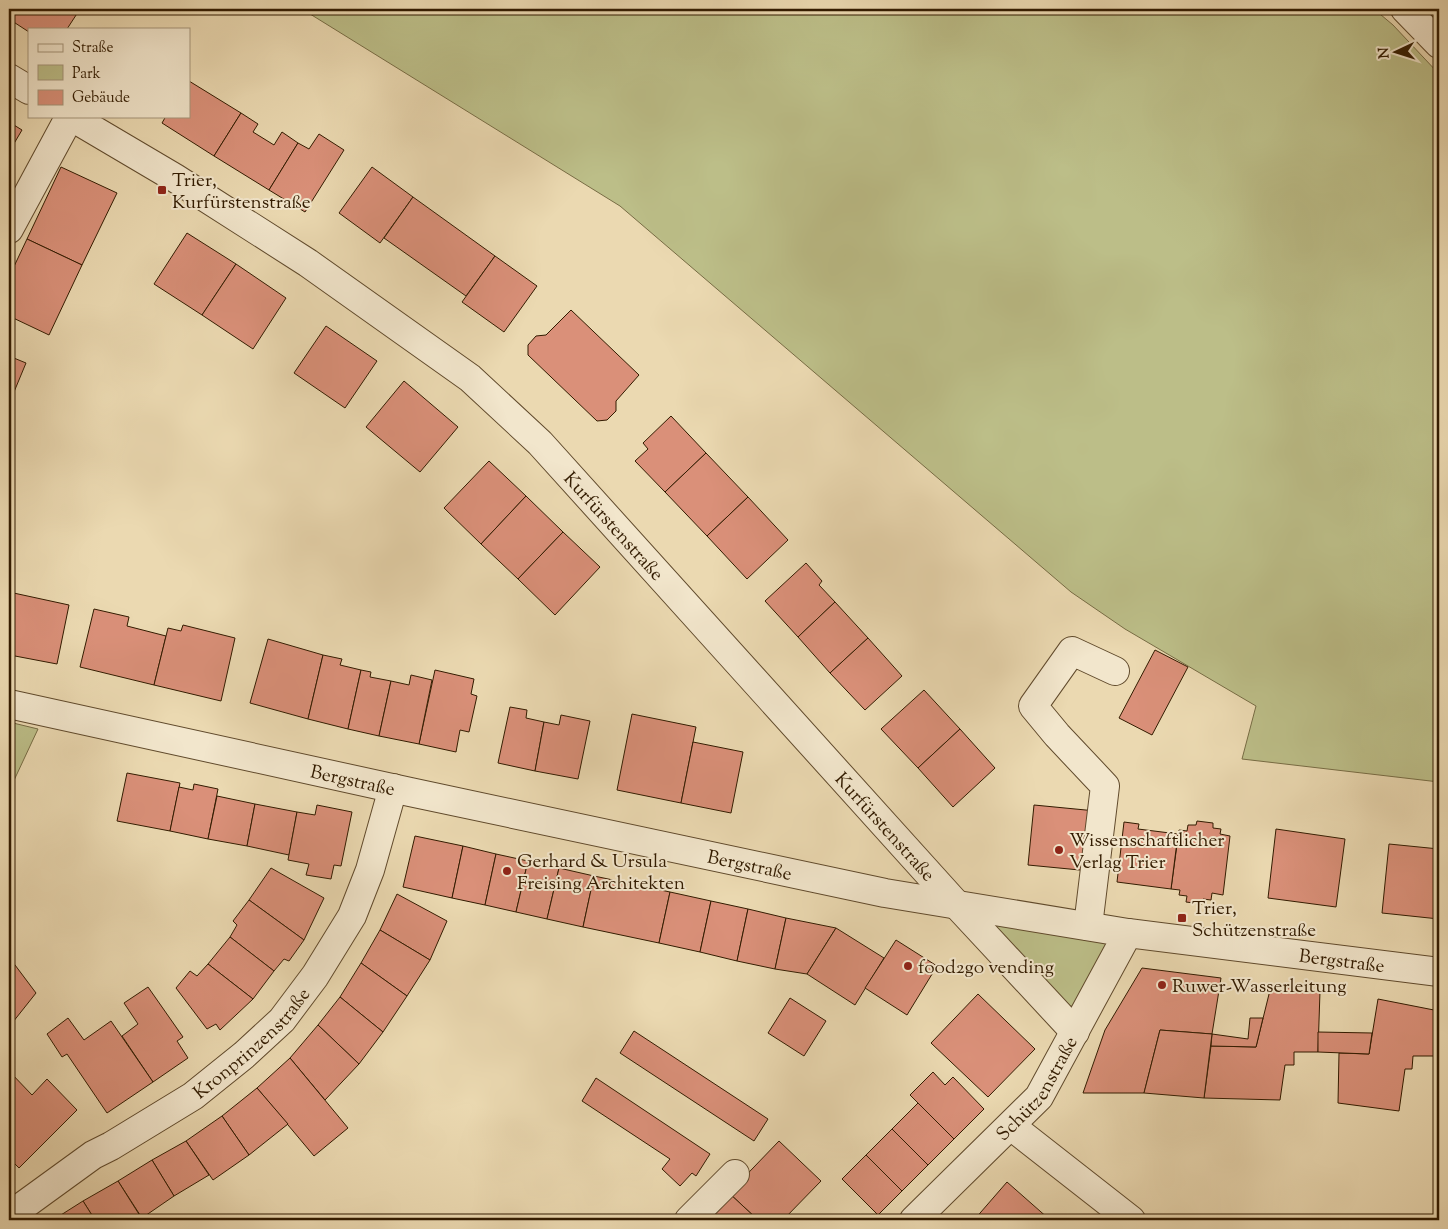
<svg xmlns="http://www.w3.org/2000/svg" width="1448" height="1229" viewBox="0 0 1448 1229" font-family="'Sorts Mill Goudy',serif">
  <rect width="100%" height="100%" fill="#ebd9b1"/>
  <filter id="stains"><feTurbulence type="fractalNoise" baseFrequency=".004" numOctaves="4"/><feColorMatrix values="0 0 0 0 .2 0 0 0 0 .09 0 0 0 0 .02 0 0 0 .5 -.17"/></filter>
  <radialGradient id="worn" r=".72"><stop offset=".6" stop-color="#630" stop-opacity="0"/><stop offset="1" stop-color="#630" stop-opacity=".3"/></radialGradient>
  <g fill="#bcbe88" stroke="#776c44">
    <polygon points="302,9 1374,9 1393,25 1439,74 1439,782 1242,759 1256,706 1125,629 1071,592 620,206"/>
    <polygon points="9,722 38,729 9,791"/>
    <polygon points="977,917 1113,941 1076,1007 1060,1004"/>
  </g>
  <g fill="#da9079" stroke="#321b00">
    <polygon points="9,9 80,9 67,29 29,29 29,32 9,19"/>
    <polygon points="189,81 241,113 214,156 162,123 166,116 189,116"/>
    <polygon points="241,113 258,124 253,132 274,145 282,132 298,143 269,190 214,156"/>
    <polygon points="9,122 22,130 9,152"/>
    <polygon points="319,134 344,150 305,212 269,190 298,143 309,149"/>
    <polygon points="61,167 117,193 82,265 27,239"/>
    <polygon points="372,167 413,197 380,243 339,213"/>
    <polygon points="413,197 495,256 466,296 384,238"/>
    <polygon points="187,233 236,264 202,315 154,284"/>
    <polygon points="27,239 82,265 49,335 9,316 9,277"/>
    <polygon points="495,256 537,286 504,332 462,302"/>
    <polygon points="236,264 286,298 253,349 202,315"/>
    <polygon points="571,310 639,375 616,401 616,411 607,420 597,421 528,355 528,345 536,336 546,335"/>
    <polygon points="326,326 377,361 345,408 294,373"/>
    <polygon points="9,356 26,363 9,404"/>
    <polygon points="404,381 458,427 420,472 366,427"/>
    <polygon points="671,416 706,453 665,492 635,461 648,449 643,443"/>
    <polygon points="706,453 748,497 707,536 665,492"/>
    <polygon points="489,461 526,496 481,544 444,508"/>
    <polygon points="526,496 563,532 518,579 481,544"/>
    <polygon points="748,497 788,540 747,579 707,536"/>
    <polygon points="563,532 600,567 555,615 518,579"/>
    <polygon points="806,563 822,581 819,585 835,602 798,637 765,601"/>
    <polygon points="9,592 69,605 57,664 15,656 9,656"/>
    <polygon points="835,602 868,638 830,673 798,637"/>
    <polygon points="94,609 129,617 127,626 166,636 154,685 80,667"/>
    <polygon points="183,625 235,638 221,701 154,685 168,628 181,631"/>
    <polygon points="868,638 902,676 865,710 830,673"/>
    <polygon points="268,639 323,655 308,719 250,703"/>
    <polygon points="1155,650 1188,667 1152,735 1119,718"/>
    <polygon points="323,655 342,659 340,665 361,670 348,729 308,719"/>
    <polygon points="361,670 371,672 370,677 391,681 379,736 348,729"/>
    <polygon points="435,670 474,679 471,694 477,696 469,732 460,730 456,752 419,744"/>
    <polygon points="411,675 432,680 419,744 379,736 391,681 409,685"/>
    <polygon points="924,690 960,729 918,768 881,729"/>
    <polygon points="510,707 527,710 526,718 544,722 535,771 498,763"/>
    <polygon points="632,714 696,727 681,803 617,790"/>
    <polygon points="561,715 590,721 578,779 535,771 544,722 559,725"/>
    <polygon points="960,729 995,768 953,807 918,768"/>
    <polygon points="693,742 743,752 731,813 681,803"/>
    <polygon points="127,773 180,783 170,831 117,821"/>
    <polygon points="194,784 218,789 208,839 170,831 179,787 193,790"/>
    <polygon points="217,796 255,804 247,846 208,839"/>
    <polygon points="255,804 297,812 289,855 247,846"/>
    <polygon points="317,805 352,812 341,866 334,865 331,879 306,875 309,864 288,860 297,812 315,815"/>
    <polygon points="1034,805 1096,811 1090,871 1028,865"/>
    <polygon points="1197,821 1213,823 1213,828 1221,829 1220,834 1230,836 1223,895 1212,893 1211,900 1203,899 1202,904 1186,902 1187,896 1179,895 1180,890 1171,889 1179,830 1187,831 1188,825 1196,825"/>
    <polygon points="1124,822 1139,824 1138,829 1178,834 1171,889 1117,882"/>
    <polygon points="1276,829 1345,839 1336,907 1268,898"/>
    <polygon points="415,836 463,846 452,898 403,887"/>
    <polygon points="1389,844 1439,849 1439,919 1382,913"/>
    <polygon points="463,846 496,854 485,905 452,898"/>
    <polygon points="496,854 528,861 516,912 485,905"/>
    <polygon points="528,861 559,868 547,919 516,912"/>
    <polygon points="271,868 324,898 304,940 249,900"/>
    <polygon points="559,868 594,876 583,927 547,919"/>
    <polygon points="594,876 670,892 659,943 583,927"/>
    <polygon points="670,892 711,901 700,952 659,943"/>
    <polygon points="397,894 447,921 430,960 380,930"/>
    <polygon points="249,900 304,940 289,961 284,959 274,971 230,937 237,925 233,921"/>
    <polygon points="711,901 748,909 737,961 700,952"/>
    <polygon points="748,909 786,918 775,969 737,961"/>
    <polygon points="786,918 836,928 807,974 775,969"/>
    <polygon points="836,928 884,958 855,1005 807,974"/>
    <polygon points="380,930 430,960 407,996 361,963"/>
    <polygon points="230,937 274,971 253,999 208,964"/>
    <polygon points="896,940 937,966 907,1015 865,988"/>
    <polygon points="9,957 36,993 9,1027"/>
    <polygon points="361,963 407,996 383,1032 340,997"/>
    <polygon points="208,964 253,999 220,1030 216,1024 207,1029 176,988 190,971 197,976"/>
    <polygon points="1142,968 1221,978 1212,1034 1160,1030 1144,1093 1083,1093 1105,1030"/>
    <polygon points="1271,986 1320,991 1318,1052 1294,1052 1294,1065 1285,1065 1280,1100 1204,1098 1211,1046 1256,1047"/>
    <polygon points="148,987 183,1037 177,1041 188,1058 153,1082 122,1036 138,1024 124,1003"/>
    <polygon points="978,994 1035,1049 988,1097 931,1043"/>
    <polygon points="340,997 383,1032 359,1064 318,1025"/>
    <polygon points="790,998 826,1021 804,1056 768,1033"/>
    <polygon points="1378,999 1439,1011 1439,1056 1413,1056 1412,1069 1405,1069 1399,1111 1338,1103 1339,1053 1369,1054"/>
    <polygon points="68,1018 84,1040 111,1021 153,1082 107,1113 67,1054 62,1057 47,1034"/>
    <polygon points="1250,1018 1263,1018 1256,1047 1211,1046 1212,1034 1248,1039"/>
    <polygon points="318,1025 359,1064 325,1100 290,1058"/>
    <polygon points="1160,1030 1212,1034 1204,1098 1144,1093"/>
    <polygon points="634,1031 768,1119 754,1141 620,1053"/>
    <polygon points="1318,1032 1372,1033 1369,1054 1318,1052"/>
    <polygon points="290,1058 348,1128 314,1156 257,1088"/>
    <polygon points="9,1071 32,1095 47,1079 77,1110 19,1168 13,1162 9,1166"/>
    <polygon points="933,1072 945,1085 953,1077 984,1109 954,1139 910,1095"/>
    <polygon points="596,1078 710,1154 696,1176 692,1173 680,1186 662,1169 670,1159 582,1101"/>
    <polygon points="257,1088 288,1124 249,1155 222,1116"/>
    <polygon points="918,1103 954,1139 928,1165 892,1129"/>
    <polygon points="222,1116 249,1155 213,1180 186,1141"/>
    <polygon points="892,1129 928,1165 902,1191 866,1155"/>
    <polygon points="186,1141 209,1175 174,1196 152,1160"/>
    <polygon points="779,1141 821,1181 783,1220 758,1220 729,1193"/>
    <polygon points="866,1155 902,1191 878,1215 842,1179"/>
    <polygon points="152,1160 174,1196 142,1218 118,1181"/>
    <polygon points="118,1181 142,1219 141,1220 95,1220 83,1201"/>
    <polygon points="1007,1182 1049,1219 974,1220"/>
    <polygon points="729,1193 758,1220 703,1220"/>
    <polygon points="83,1201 95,1220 53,1220"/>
  </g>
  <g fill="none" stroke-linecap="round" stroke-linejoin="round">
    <g stroke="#604a2c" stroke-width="30">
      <g id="minor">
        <polyline points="1405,9 1439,44"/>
        <polyline points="9,78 29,90"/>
        <path id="s1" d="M70,116L175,178L308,263L470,378L540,443L956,904L1075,1032"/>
        <polyline points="9,229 70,116"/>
        <path id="s2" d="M9,704L410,792L885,893L1128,933L1439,972"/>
        <polyline points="1088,926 1105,786 1057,735 1033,706 1072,651 1115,671"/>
        <polyline points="1011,1126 1131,1220"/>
        <path id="s3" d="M9,1216L93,1155L111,1146L193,1096L244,1055L282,1020L315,976L352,916L370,870L393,788"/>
        <polyline points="689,1220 735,1174"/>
        <path id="s4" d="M914,1220L1039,1097L1128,933"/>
      </g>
    </g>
    <use href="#minor" stroke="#f2e6cc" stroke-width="28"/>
  </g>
  <g fill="#8f2418" stroke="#f2e6cc" stroke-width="2">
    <rect x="157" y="185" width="10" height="10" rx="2.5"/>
    <circle cx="1059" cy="850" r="5"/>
    <circle cx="507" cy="871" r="5"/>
    <rect x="1177" y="913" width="10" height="10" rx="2.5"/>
    <circle cx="908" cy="966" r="5"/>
    <circle cx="1162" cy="985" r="5"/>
  </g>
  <g text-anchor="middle" stroke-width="4" stroke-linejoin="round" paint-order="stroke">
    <g font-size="19" fill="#321b00" stroke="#f2e6cc" text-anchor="start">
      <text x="172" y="186">Trier,<tspan x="172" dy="22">Kurfürstenstraße</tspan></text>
      <text x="1069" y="846">Wissenschaftlicher<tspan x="1069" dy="22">Verlag Trier</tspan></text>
      <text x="517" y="867">Gerhard &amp; Ursula<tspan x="517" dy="22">Freising Architekten</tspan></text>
      <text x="1192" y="914">Trier,<tspan x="1192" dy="22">Schützenstraße</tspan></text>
      <text x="918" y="973">food2go vending</text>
      <text x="1172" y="992">Ruwer-Wasserleitung</text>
    </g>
    <g font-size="19" fill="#321b00" stroke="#f2e6cc">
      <text dy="7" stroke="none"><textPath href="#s1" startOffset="685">Kurfürstenstraße</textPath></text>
      <text dy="7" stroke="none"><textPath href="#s2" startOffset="352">Bergstraße</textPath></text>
      <text dy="7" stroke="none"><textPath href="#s1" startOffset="1090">Kurfürstenstraße</textPath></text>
      <text dy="7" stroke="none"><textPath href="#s2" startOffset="758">Bergstraße</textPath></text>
      <text dy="7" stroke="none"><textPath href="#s2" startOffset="1358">Bergstraße</textPath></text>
      <text dy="7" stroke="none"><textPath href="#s3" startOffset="299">Kronprinzenstraße</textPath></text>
      <text dy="7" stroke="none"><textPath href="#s4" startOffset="181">Schützenstraße</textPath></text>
    </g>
  </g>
  <rect width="1448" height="1229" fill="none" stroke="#ebd9b1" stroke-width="30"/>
  <rect x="10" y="10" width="1428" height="1209" fill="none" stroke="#321b00" stroke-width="2.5"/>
  <rect x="15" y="15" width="1418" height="1199" fill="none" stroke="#321b00"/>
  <rect x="28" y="28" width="162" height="90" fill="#f2e6cc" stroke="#a5957a"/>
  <rect x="38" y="44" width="25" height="8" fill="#f2e6cc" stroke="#a5957a"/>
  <text x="72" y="52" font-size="15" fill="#321b00">Straße</text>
  <rect x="38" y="65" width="25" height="15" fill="#bcbe88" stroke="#a5957a"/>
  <text x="72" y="78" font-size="15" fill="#321b00">Park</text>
  <rect x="38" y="90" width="25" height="15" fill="#da9079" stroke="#a5957a"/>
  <text x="72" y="102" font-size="15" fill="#321b00">Gebäude</text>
  <g transform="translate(1396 52) rotate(266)" stroke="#f2e6cc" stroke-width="4" paint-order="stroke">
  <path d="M0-4L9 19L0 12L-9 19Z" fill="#321b00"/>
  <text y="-8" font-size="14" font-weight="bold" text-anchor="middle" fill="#321b00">N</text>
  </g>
  <rect width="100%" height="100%" filter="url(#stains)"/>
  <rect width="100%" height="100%" fill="url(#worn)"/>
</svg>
